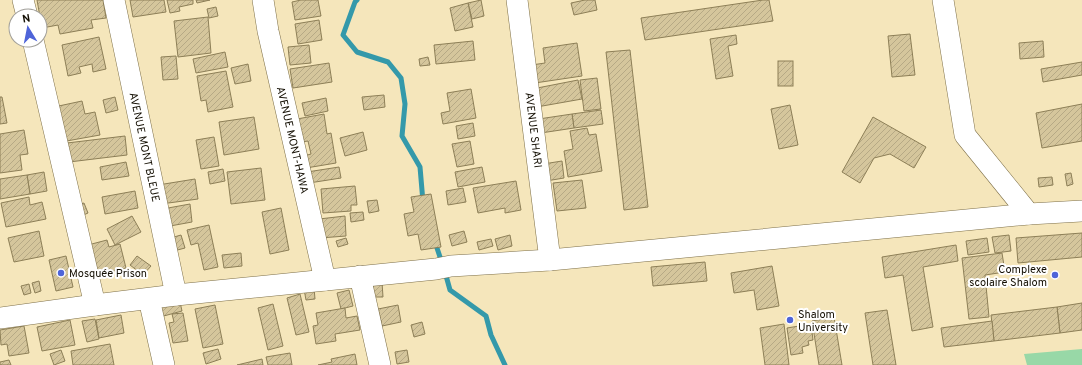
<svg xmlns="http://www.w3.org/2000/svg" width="1082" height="365" viewBox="0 0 1082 365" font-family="Overpass,sans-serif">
  <defs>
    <pattern id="building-hatch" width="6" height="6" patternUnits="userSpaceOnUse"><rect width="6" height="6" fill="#d5c69c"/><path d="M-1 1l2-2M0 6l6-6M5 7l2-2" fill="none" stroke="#b6a985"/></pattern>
  </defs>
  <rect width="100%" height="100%" fill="#f5e6bb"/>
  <polygon fill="#98d8a7" points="1082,349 1082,365 1027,365 1024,354"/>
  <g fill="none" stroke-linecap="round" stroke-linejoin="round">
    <g stroke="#3499aa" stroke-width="5">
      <polyline points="357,0 355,2 343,35 357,52 388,62 401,78 405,104 402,136 420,167 423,202"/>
      <polyline points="435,242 442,263"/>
      <polyline points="445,272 450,290 486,316 491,335 505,365"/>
    </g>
  </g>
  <g fill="url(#building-hatch)" stroke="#8d7f57">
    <polygon points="37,0 103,0 106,18 91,20 93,28 60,34 58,25 42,28"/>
    <polygon points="130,0 164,0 166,12 133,17"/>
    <polygon points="167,0 193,0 193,4 179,7 180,11 170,13"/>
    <polygon points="196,0 210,0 197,3"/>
    <polygon points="301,0 318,0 321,16 295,20 292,2"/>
    <polygon points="481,0 484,16 472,19 468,3"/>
    <polygon points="585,0 595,0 597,10 574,15 571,3"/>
    <polygon points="763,0 769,0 773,21 645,40 641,18"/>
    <polygon points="468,3 473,27 455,31 450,8"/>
    <polygon points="216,7 218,16 209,18 207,9"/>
    <polygon points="208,17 211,53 178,57 174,21"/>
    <polygon points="319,20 322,40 298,44 295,24"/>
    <polygon points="910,34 915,75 892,77 888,36"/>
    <polygon points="736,35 737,44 728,46 733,76 716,79 710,39"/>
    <polygon points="99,37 106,69 93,72 92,64 79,67 81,73 68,76 62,45"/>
    <polygon points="473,41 475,60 436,64 434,45"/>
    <polygon points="1043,41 1044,57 1020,59 1019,43"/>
    <polygon points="577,43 582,76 528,84 525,66 545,63 543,48"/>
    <polygon points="309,45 311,63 290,65 288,47"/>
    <polygon points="630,50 648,207 624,210 606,52"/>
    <polygon points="225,52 228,67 196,73 193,59"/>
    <polygon points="176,56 178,79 163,80 161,57"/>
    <polygon points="428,57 430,65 420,66 419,59"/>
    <rect x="778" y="61" width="15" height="25"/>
    <polygon points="1082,62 1082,75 1043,82 1041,69"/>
    <polygon points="329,63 332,82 293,88 290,69"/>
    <polygon points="248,64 251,81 235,84 231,68"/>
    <polygon points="226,71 233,107 208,112 206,100 201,101 197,76"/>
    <polygon points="597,78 601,109 584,111 580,80"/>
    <polygon points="578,80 582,99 531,108 527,90"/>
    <polygon points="471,89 476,118 443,124 441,113 450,111 447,93"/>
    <polygon points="384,95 385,107 364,110 362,97"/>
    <polygon points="0,97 2,97 7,123 0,124"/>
    <polygon points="115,97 118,110 106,113 103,100"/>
    <polygon points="326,98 328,111 305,116 302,103"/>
    <polygon points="82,101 85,114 95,112 100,135 61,142 54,107"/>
    <polygon points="1082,104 1082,141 1042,148 1036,113"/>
    <polygon points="790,105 798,145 779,149 771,109"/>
    <polygon points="601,110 603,124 574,128 572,114"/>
    <polygon points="324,114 327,134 331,133 336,163 306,168 304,156 311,154 308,141 301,142 297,119"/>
    <polygon points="572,114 574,128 534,134 532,120"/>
    <polygon points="254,117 259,149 224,155 219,122"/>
    <polygon points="873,117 926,147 914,168 890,154 874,158 860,183 842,172"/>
    <polygon points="473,123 475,136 458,139 456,126"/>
    <polygon points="587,128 589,135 596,134 602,171 568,177 564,151 573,149 570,131"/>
    <polygon points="24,130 28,154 20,155 22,170 0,173 0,134"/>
    <polygon points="363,132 367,150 345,156 340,138"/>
    <polygon points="125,136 127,155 69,162 67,143"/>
    <polygon points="214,137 219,166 201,169 196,140"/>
    <polygon points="470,141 474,164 457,167 452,144"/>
    <polygon points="562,161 564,178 540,182 537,165"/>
    <polygon points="126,162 129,176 102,180 100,167"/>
    <polygon points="339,167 341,178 309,183 307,172"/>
    <polygon points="482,167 485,182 458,187 455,172"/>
    <polygon points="261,168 265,200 231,204 227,172"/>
    <polygon points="223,169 225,181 210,184 208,172"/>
    <polygon points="44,172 47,191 30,194 27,175"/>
    <polygon points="1071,173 1073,184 1067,186 1065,174"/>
    <polygon points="27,175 30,194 0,199 0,179"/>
    <polygon points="1052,177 1053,185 1039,187 1038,178"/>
    <polygon points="195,179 198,199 161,204 158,185"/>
    <polygon points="582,180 586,208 557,211 553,183"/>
    <polygon points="516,181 521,210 505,213 505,208 478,213 473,188"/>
    <polygon points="355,186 357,205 351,205 351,211 323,213 321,189"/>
    <polygon points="463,188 466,202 448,205 446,191"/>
    <polygon points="135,191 138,208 105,214 102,197"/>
    <polygon points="431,194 441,247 421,250 418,234 408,236 404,214 414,212 411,197"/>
    <polygon points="29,197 30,205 42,202 46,219 6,227 1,203"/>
    <polygon points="377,200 379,211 369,213 367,201"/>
    <polygon points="84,203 88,213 79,217 74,206"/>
    <polygon points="190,204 192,222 170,226 168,208"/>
    <polygon points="281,208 289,250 270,254 262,212"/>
    <polygon points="363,212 364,220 351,222 350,213"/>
    <polygon points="132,216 141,232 115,245 107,229"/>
    <polygon points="345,216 346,236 320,238 319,219"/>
    <polygon points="209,225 218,267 204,270 198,243 191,245 187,230"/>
    <polygon points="39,231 44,256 14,262 8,238"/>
    <polygon points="464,231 467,242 452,246 449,235"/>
    <polygon points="1082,233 1082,257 1018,263 1016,238"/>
    <polygon points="181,235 185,248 170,252 167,239"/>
    <polygon points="510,235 512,246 498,250 495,239"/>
    <polygon points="1009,235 1011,251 995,253 992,237"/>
    <polygon points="346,238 348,244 338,247 336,241"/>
    <polygon points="987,238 989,252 968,255 966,241"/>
    <polygon points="491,239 493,246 479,250 477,242"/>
    <polygon points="107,240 109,247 120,244 126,268 96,275 88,245"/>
    <polygon points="956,245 958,261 923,267 933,327 912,331 903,275 885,278 882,257"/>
    <polygon points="241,253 242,266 224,268 222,255"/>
    <polygon points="1002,253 1005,272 985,275 989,317 969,319 962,258"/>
    <polygon points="66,256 73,287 56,291 49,260"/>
    <polygon points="137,256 151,266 143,275 130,265"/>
    <polygon points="705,262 707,281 653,286 651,267"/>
    <polygon points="772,266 779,306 757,310 754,290 734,293 731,273"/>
    <polygon points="39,281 41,291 35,293 32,283"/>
    <polygon points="382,282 383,297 374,297 373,283"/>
    <polygon points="29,284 31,293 24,295 21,286"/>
    <polygon points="314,288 315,299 306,300 304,289"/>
    <polygon points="349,290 353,306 341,309 337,293"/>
    <polygon points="300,294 309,332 296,335 287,298"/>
    <polygon points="180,302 182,311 160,317 158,308"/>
    <polygon points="1082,303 1082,330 1060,333 1057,307"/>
    <polygon points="273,304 283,346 268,350 258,308"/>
    <polygon points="215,305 223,344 203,348 195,309"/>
    <polygon points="398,305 401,322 382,326 378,309"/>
    <polygon points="1057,307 1060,333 994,341 991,315"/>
    <polygon points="345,308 346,318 357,316 360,330 335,334 336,341 316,344 313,326 318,325 316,313"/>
    <polygon points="887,310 896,365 873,365 865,313"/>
    <polygon points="183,313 188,341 173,343 169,323 174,322 172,314"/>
    <polygon points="121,315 124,333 99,338 96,320"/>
    <polygon points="834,317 842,365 819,365 812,321"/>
    <polygon points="95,319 99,339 87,342 82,321"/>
    <polygon points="70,320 75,345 42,351 37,327"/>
    <polygon points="992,321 994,341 944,347 941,328"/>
    <polygon points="422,322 425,334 414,337 411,325"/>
    <polygon points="784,324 789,365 765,365 760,328"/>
    <polygon points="811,324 813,340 808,341 809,345 802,347 803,353 791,355 787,328"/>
    <polygon points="24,326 29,353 9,356 7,344 1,345 0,330"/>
    <polygon points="110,344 114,365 73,365 71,351"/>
    <polygon points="218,349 221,359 206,364 203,353"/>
    <polygon points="61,350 65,361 54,365 50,354"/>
    <polygon points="407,350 409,362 397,364 395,352"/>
    <polygon points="290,353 292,365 268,365 266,357"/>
    <polygon points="355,354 357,365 318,365 332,362 331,359"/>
    <polygon points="262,359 263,365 237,365"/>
    <polygon points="9,360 11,365 0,365 0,362"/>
  </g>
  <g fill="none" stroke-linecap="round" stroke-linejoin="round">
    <g stroke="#7e7049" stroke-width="22">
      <g id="minor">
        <polyline points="23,0 27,16"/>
        <polyline points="114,0 176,295"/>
        <polyline points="263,0 268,31 325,280"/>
        <polyline points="517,0 550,260"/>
        <polyline points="943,0 965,135 1029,214"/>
        <polyline points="33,40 95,305"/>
        <polyline points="360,276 380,365"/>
        <polyline points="149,299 164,365"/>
        <polyline points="0,318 95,305 176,295 436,269 451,266 550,260 1029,214 1082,211"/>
      </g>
    </g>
    <use href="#minor" stroke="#fff" stroke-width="21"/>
  </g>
  <g fill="#4e64d9" stroke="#fff" stroke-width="1.5">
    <circle cx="61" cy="273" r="4"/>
    <circle cx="1055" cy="275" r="4"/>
    <circle cx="790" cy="320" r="4"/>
  </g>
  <g text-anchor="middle" stroke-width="4" stroke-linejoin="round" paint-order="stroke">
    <g font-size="11" fill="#130e02" stroke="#fff">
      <text transform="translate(534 130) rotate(83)" y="4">AVENUE SHARI</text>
      <text transform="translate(293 140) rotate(77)" y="4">AVENUE MONT-HAWA</text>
      <text transform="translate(145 147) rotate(78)" y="4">AVENUE MONT BLEUE</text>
    </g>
    <g font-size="11" fill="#130e02" stroke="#fff" text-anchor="start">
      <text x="1047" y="273" text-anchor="end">Complexe<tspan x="1047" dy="13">scolaire Shalom</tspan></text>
      <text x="69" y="277">Mosquée Prison</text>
      <text x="798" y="318">Shalom<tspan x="798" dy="13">University</tspan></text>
    </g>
  </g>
  <g transform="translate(28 28) rotate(350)"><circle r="19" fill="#ffffff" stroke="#a19f9a"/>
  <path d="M0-3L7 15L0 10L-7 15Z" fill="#4e64d9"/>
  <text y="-6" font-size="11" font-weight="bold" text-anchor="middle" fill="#130e02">N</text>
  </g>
</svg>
